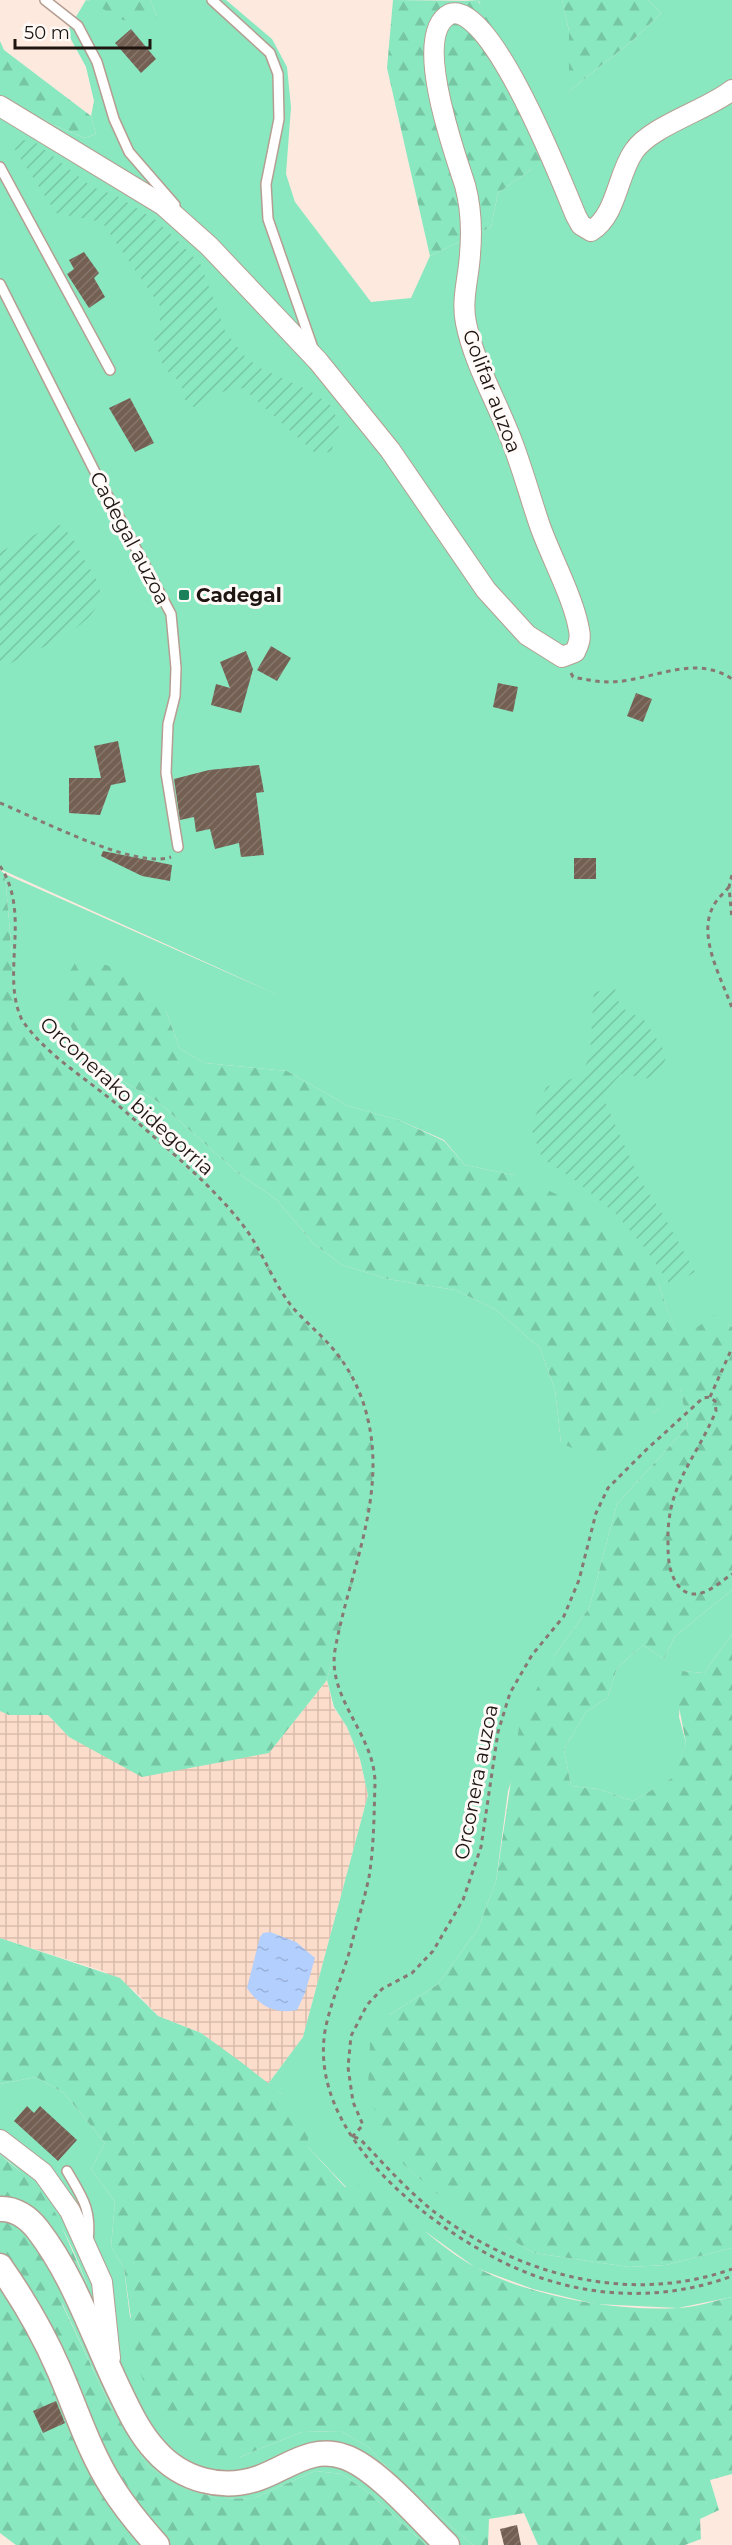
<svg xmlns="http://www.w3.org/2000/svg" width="732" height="2545" viewBox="0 0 732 2545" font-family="Montserrat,sans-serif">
  <defs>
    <pattern id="industrial-grid" width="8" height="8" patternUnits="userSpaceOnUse" patternTransform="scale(1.5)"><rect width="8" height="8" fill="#fcdcca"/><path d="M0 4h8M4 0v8" fill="none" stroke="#d8bcac"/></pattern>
    <pattern id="forest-firs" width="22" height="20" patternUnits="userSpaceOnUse" patternTransform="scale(1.5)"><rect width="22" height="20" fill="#89e8c0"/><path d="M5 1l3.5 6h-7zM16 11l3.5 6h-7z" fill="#76c6a4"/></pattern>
    <pattern id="garden-furrows" width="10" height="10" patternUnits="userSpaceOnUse" patternTransform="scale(1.5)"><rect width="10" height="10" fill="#89e8c0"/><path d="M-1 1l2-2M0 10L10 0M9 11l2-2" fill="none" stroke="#76c6a4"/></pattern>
    <pattern id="water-ripples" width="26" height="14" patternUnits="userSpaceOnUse" patternTransform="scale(1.5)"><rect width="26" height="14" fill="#b3cffe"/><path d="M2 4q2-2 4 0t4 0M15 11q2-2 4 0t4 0" fill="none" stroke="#9ab1d9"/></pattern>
    <pattern id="building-hatch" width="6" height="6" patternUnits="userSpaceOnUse" patternTransform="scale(1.5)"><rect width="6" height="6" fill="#745f53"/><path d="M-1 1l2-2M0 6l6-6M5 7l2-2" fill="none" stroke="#86766c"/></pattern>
  </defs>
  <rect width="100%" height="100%" fill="#fde9de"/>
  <polygon fill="url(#industrial-grid)" points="327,1680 333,1707 347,1727 360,1759 368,1795 303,2037 268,2084 201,2033 158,2016 135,1991 103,1971 0,1938 0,1711 9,1715 48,1715 69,1737 269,1753"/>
  <g fill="#89e8c0">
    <polygon points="86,0 157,16 150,0 226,0 272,39 287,67 291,107 286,174 295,202 371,302 411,298 430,256 491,227 498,193 532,169 479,1 465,0 562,0 569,31 569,91 632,41 661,13 648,0 732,0 732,1327 714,1316 679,1341 659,1286 514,1175 465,1165 444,1140 399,1120 348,1106 287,1071 205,1063 180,1049 166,1011 101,1068 158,1102 238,1173 277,1200 313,1243 342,1265 388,1279 455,1290 495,1309 540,1348 555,1390 561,1443 653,1414 680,1388 688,1426 617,1504 589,1608 554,1656 508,1791 496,1881 478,1929 437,1985 389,2015 405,2166 447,2201 534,2253 629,2267 666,2265 732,2248 732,2297 678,2308 595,2304 533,2289 476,2268 426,2232 346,2187 308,2147 282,2094 268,2084 303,2037 368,1795 360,1759 347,1727 334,1707 327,1680 361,1552 368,1507 372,1433 362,1399 347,1364 285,1298 258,1246 224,1203 102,1090 36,1039 17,1014 5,874 276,994 0,869 0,81 51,124 85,138 96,134 91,116 94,101 86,67 67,32"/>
    <polygon points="732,1590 732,1634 704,1673 682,1671 679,1717 686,1743 675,1777 633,1801 598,1789 571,1786 564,1749 586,1712 608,1697 617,1668 643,1645 664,1659 675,1636"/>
    <path d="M36,2077L64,2093L105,2143L91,2169L115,2202L111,2247L124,2268L130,2317L240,2457L302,2432L341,2431L368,2447L407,2488L473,2545H426L370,2494L342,2474L315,2471L254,2498L221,2499L186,2489L148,2466L109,2403L62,2303L87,2284C67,2232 46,2188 0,2155V2084Z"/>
  </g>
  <g fill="url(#forest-firs)">
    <polygon points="88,0 150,0 157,16 148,26 120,19"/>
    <polygon points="393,0 478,1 557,142 532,169 498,193 491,227 430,256 387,68"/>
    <polygon points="562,0 648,0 661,13 632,41 569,91 569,31"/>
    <polygon points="0,41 4,50 91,116 96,134 85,138 51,124 4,86 0,81"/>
    <polygon points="0,870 5,874 17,1014 36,1039 102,1090 224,1203 258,1246 285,1298 347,1364 362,1399 372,1433 374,1468 361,1552 347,1606 327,1680 269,1753 142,1777 69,1737 48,1715 9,1715 0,1711"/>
    <polygon points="79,956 121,970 166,1011 180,1049 205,1063 287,1071 348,1106 399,1120 444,1141 465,1165 514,1175 567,1199 622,1237 659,1286 679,1340 714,1315 732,1327 732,1590 675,1636 664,1659 643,1645 617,1668 608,1697 586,1712 564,1749 571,1786 598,1789 633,1801 674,1777 686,1743 677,1697 682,1671 704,1673 732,1634 732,2248 666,2265 629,2267 534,2253 447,2202 405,2166 383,2137 368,2088 370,2043 389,2015 437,1985 478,1929 496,1881 520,1721 554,1656 589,1608 617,1504 688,1426 680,1389 653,1414 595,1458 561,1443 555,1390 540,1348 495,1309 455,1290 388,1279 342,1265 313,1243 277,1200 238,1173 158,1102 101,1068 74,1034 58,992"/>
    <path d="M0,1938L120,1978L158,2016L201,2033L241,2062L282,2094L308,2125V2147L345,2187L373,2184C405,2213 438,2247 477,2268C530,2296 617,2312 678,2308C696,2307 714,2301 732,2297V2474L710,2480L719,2510L700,2519L701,2539L685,2545H538L524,2513L489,2519L488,2545H473L407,2488L368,2447L341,2431L302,2432L240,2457L210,2455L182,2440L151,2404L137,2362L124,2268L111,2247L115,2202L91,2169L105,2143L64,2093L36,2077L0,2084Z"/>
    <polygon points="0,2155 40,2188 57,2216 87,2284 62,2304 109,2403 148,2466 186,2489 221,2499 254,2498 315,2471 342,2474 370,2494 426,2545 16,2545 0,2533"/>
  </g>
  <g fill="url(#garden-furrows)">
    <polygon points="19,139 36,143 92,187 117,196 154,219 177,240 201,265 225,331 246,358 262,369 310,391 333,407 339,428 331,452 315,453 243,388 216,393 201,413 185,400 181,383 164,368 154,338 160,322 160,306 102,222 56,213 14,148"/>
    <path d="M60,525C73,535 78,549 86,563C92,572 100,582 100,592C101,630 24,652 0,670V552L50,527Z"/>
    <polygon points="615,989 620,1007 644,1020 667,1055 657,1080 621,1074 602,1095 639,1178 665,1218 695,1272 671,1286 645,1248 616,1214 576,1181 542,1158 531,1128 546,1087 581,1076 590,1055 594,992"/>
  </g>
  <path fill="url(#water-ripples)" d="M270,1932L296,1942L315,1958L305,1993L297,2010C276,2015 259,2006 247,1988L260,1937L263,1933Z"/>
  <g fill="url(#building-hatch)">
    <polygon points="131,29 156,59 141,73 115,43"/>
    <polygon points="84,252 99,273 94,278 105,297 89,308 67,274 74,269 69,260"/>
    <polygon points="130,398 154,443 135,452 109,408"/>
    <polygon points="271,646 291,658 277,681 257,670"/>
    <polygon points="246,651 253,669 241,713 211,705 216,684 230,688 220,662"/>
    <polygon points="498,683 518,687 513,712 493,707"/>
    <polygon points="636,693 652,699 643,722 627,716"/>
    <polygon points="118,741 126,782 111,785 100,815 69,813 69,778 101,778 94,746"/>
    <polygon points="259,765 264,792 256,793 264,855 241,857 239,843 215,849 210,829 196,832 194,817 180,820 174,779 209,770"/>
    <polygon points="103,851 172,865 170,881 142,876 101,856"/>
    <rect x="574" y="858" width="22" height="21"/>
    <polygon points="27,2106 34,2113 40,2106 77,2140 58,2161 14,2121"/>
    <polygon points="56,2401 65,2423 43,2433 33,2411"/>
    <polygon points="517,2525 521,2545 504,2545 500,2529"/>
  </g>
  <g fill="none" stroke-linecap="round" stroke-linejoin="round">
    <g stroke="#b59e91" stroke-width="12">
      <g id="service">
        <polyline points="45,0 78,26 97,62 114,119 129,152 175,205"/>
        <polyline points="212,0 270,53 278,74 279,119 266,184 268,219 314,351"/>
        <polyline points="0,167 110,370"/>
        <polyline points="0,284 94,470 171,614 176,668 175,696 168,724 166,773 178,847"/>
        <path d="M67,2171C82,2197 92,2209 88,2241"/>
      </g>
    </g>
    <g stroke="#b59e91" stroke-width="22">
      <g id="minor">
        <path d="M0,106L163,205L209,246L318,361L390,450L486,590L527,635L562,657L575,652C579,644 581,638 579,630C574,599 551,557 540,526C530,497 522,467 511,439C496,400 474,363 466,323C461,300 469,276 470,254C472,231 471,207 465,185C455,154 411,34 450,14C491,0 563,185 576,216L581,225L591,231C617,215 617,175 634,151C651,126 707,110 732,90"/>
        <polyline points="0,2140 43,2173 70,2211 102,2282 110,2358"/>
      </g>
    </g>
    <g stroke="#b59e91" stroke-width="27">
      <g id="tertiary">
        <path d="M0,2209C15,2208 29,2218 38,2230C75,2278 94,2339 120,2392C130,2413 140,2434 156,2451C182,2480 222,2491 259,2478C289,2467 312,2445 345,2457C377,2468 421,2520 447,2545"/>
        <path d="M0,2266C23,2299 43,2333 59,2370C76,2409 89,2451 112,2487C125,2508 141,2527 157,2545"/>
      </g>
    </g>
    <g stroke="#877971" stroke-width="3" stroke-dasharray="4.5 4.5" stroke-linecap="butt">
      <path d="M571,673L573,677C593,681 609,684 629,680C664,674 700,657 732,679"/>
      <path d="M0,803C37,818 135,870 171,857"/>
      <path d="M0,866C32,914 0,974 22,1020C48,1058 93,1082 127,1113C166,1148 210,1183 242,1224C260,1247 269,1273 285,1297C293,1310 306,1321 317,1332C338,1352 353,1373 363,1402C392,1488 350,1567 335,1650C327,1699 375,1735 375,1783C374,1814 374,1847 369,1877C364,1901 356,1926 350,1950C342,1977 330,2004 325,2031C309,2130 417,2217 495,2258C568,2297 654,2305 732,2276"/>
      <polyline points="732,875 729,887 732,919"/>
      <path d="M729,887C724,893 717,899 714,905C696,935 722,979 732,1008"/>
      <polyline points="710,1397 732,1348"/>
      <path d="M352,2137L363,2125L353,2102L348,2067L351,2036L367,2005L382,1989L412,1973L433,1951L463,1900L481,1847L498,1732L510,1693L532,1655L564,1616L579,1580L596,1513L608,1488L646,1450L703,1398L710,1397L715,1401L716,1411C695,1461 666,1485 668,1544C668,1559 669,1572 677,1584C694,1607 716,1585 732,1574"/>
      <path d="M354,2137L360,2139C388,2168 416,2201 450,2223C532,2279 637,2303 732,2269"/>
    </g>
    <use href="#service" stroke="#fff" stroke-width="9"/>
    <use href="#minor" stroke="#fff" stroke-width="20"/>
    <use href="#tertiary" stroke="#fff" stroke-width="24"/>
  </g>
  <rect fill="#1b815c" stroke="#fffaf7" stroke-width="2" x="178" y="589" width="12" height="12" rx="3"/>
  <g text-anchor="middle" stroke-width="6" stroke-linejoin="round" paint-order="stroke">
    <g font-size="20" fill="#1e1510" stroke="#fffaf7">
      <text transform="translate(492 391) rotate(69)" y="7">Golifar auzoa</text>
      <text transform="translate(130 538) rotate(62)" y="7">Cadegal auzoa</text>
      <text transform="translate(127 1096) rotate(42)" y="7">Orconerako bidegorria</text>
      <text transform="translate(476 1782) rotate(-79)" y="7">Orconera auzoa</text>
    </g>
    <g font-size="20" font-weight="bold" fill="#1e1510" stroke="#fffaf7" text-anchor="start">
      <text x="196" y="602">Cadegal</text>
    </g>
  </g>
  <path d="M15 39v9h135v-9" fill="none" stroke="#1e1510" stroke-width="3"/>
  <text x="24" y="39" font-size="18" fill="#1e1510" stroke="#fffaf7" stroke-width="4.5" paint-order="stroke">50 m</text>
</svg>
